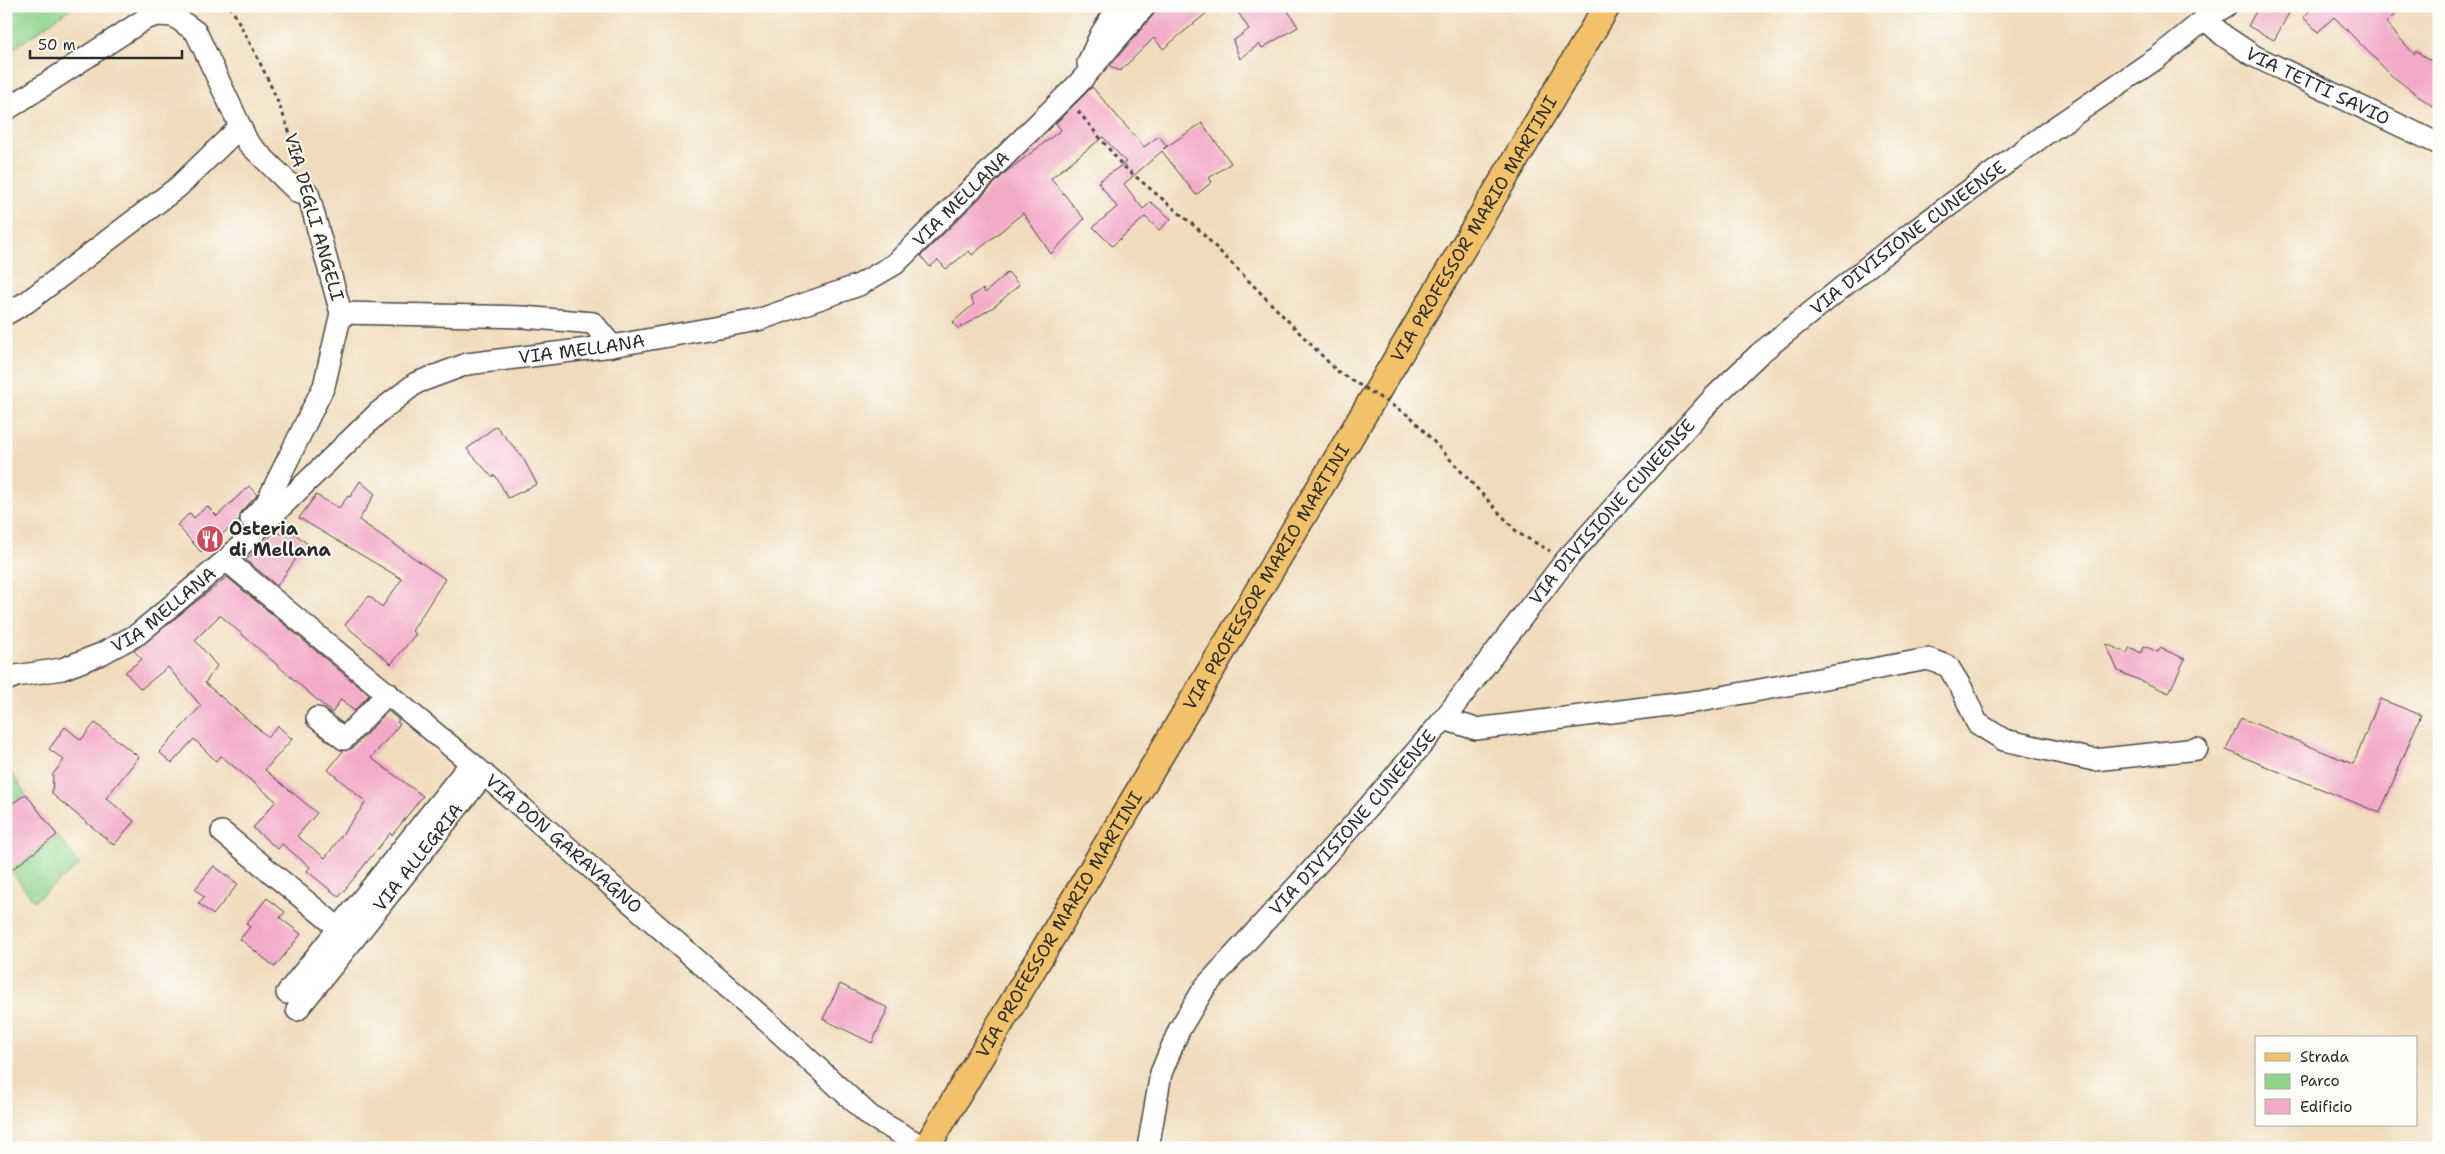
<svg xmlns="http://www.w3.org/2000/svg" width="2445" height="1154" viewBox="0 0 2445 1154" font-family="'Shantell Sans',sans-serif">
  <rect width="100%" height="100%" fill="#fdfcf7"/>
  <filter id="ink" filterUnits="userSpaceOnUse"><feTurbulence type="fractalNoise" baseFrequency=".02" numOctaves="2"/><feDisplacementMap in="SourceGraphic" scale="10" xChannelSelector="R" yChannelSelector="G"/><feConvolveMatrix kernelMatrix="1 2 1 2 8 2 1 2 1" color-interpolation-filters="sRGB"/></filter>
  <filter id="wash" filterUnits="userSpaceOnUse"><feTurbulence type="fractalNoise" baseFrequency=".0096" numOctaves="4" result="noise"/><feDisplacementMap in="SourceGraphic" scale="20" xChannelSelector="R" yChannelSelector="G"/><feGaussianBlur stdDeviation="1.12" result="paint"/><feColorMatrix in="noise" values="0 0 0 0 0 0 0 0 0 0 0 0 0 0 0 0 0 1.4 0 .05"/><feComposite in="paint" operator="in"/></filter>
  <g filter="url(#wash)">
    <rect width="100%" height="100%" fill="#f0dcbc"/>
    <g fill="#90d48d" stroke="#5e805c">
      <polygon points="6,6 74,6 6,54"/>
      <polygon points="6,766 26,794 6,808"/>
      <polygon points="57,835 80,865 34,901 10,870"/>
    </g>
    <g id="blocks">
      <g fill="#f3aac9">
        <polygon points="1157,6 1215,6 1163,49 1154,38 1120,71 1110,66 1154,14"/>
        <polygon points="1234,6 1285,6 1298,27 1262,48 1259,44 1240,59 1233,41 1249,29"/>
        <polygon points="2259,6 2293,6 2274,40 2248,26"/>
        <polygon points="2315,6 2403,6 2386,23 2414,54 2416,51 2439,66 2439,111 2392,76 2334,17 2318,32 2303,17"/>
        <polygon points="1092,87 1144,147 1159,136 1167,146 1163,149 1202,123 1231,163 1209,178 1212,182 1196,195 1162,151 1124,184 1143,209 1151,202 1171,219 1159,230 1145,217 1112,246 1093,227 1117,207 1098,182 1126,162 1103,137 1051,178 1084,219 1051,254 1023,213 972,255 969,251 946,269 938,260 930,267 921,256 1006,172 1061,130 1056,123"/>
        <polygon points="1008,272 1019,285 995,306 958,329 953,322 974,304 970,297 983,289 985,293"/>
        <polygon points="496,426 523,458 537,484 508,498 495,475 492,477 467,449"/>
        <polygon points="360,481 375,494 359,520 445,579 412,631 416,634 391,664 345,625 369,596 382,607 402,579 299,518 316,495 339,508 348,496 350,497"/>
        <polygon points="249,486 257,495 242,511 239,520 201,552 177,525 190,513 194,518 207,506 217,516"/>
        <polygon points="289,529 310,546 296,559 277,586 246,560 276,531 283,535"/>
        <polygon points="227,577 369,695 354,711 341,699 332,713 220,615 195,640 217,666 205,683 268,737 278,726 292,739 265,770 317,813 297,836 325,858 366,802 328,770 343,751 353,748 388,711 399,720 397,722 400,724 371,758 423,796 392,835 390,833 339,897 307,871 310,867 282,844 278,849 253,828 276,801 221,756 216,761 194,739 172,763 159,752 201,706 168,667 141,689 125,672 142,659 134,651"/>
        <polygon points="2106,644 2127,653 2130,647 2141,653 2144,646 2158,652 2160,648 2185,659 2169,693 2118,671"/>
        <polygon points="2380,699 2421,715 2380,813 2226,750 2241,718 2353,764"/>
        <polygon points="95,723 139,757 106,798 134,821 114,845 52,794 53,774 64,760 49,749 65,727 81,740"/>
        <polygon points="26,794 57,835 6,874 6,808"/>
        <polygon points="214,866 238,884 213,915 198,903 204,897 195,889"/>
        <polygon points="267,898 285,912 280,918 301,934 275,967 240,939 250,927 246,924"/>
        <polygon points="840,984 888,1008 872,1043 823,1019"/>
      </g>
    </g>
  </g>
  <g filter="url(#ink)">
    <use href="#blocks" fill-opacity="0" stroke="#494641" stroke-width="1"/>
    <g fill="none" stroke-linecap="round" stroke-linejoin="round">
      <g stroke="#494641" stroke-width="24">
        <g id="minor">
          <path id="s1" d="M2205,19L2224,36L2254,56L2439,144"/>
          <polyline points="1088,63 1101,34 1119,6"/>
          <polyline points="6,110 145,19 157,15 174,16 196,32 248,143 299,193 308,193 341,313 324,386 266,504 251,519"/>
          <polyline points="341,313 523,317 593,323 612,346"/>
          <polyline points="6,314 27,302 178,187 240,127"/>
          <path id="s2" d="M226,560L471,763L770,1024L870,1116L925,1148"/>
          <path id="s3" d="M6,680L16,676L62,669L101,654L138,634L226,560L379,412L416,383L467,364L612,346L758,320L859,285L895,264L1078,84L1145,6"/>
          <polyline points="317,718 344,739 388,693"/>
          <polyline points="1444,719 1476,729 1700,701 1928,659 1948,666 1962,689 1977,723 2004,740 2094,760 2197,749"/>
          <path id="s4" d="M222,832L353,940L484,774"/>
          <polyline points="287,993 471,763"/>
          <polyline points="297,1010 353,940"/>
          <path id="s5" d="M1148,1148L1161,1073L1179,1030L1205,987L1352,826L1444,719L1566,560L1714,397L1759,354L1885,253L2044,135L2157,58L2205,19L2226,6"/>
        </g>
      </g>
      <g stroke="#494641" stroke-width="29">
        <g id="major">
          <path id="s6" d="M926,1148L1607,6"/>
        </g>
      </g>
      <g stroke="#494641" stroke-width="3" stroke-dasharray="4 4" stroke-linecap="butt">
        <path d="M230,6C258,57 284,107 299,163"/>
        <polyline points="1078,111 1122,165 1198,229 1337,371"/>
        <polyline points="1411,417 1518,533 1550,551"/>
      </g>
      <use href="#minor" stroke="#fff" stroke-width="21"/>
      <use href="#major" stroke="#f2c26a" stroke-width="26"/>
      <polyline stroke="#494641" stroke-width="3" stroke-dasharray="4 4" stroke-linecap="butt" points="1337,371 1411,417"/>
    </g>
  </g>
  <defs>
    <g id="restaurant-disc" transform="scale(1.4375)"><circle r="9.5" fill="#d1495b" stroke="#fdfcf7"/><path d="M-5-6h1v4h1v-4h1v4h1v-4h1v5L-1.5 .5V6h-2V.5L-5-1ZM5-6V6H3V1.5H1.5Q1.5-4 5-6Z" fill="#fff"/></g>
  </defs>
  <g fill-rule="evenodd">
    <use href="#restaurant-disc" x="210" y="539"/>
  </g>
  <g text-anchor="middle" stroke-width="4" stroke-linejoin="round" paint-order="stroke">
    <g font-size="18" fill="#2b2b2b" stroke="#fdfcf7">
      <text dy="6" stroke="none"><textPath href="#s1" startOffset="132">VIA TETTI SAVIO</textPath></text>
      <text dy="6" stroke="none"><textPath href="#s3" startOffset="1106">VIA MELLANA</textPath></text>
      <text transform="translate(314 217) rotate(74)" y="6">VIA DEGLI ANGELI</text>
      <text dy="6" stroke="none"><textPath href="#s6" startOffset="1070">VIA PROFESSOR MARIO MARTINI</textPath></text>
      <text dy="6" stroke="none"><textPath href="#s5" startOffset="1204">VIA DIVISIONE CUNEENSE</textPath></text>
      <text dy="6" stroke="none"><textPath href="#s3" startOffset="686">VIA MELLANA</textPath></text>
      <text dy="6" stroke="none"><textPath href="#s5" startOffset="799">VIA DIVISIONE CUNEENSE</textPath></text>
      <text dy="6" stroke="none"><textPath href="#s6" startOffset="665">VIA PROFESSOR MARIO MARTINI</textPath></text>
      <text dy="6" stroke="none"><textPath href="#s3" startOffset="176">VIA MELLANA</textPath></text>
      <text dy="6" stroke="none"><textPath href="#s5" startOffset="394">VIA DIVISIONE CUNEENSE</textPath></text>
      <text dy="6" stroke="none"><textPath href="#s2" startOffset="441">VIA DON GARAVAGNO</textPath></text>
      <text dy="6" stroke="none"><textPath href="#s4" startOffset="275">VIA ALLEGRIA</textPath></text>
      <text dy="6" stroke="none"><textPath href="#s6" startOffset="260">VIA PROFESSOR MARIO MARTINI</textPath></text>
    </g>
    <g font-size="18" font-weight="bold" fill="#2b2b2b" stroke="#fdfcf7" text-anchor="start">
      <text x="229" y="535">Osteria<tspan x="229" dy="21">di Mellana</tspan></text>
    </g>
  </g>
  <rect width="2445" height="1154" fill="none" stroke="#fdfcf7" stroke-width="25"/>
  <rect x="2255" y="1036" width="162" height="90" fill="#fdfcf7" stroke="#a9a8a5"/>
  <rect x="2265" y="1053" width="25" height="8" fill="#f2c26a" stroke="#a9a8a5"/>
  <text x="2300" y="1062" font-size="15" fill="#2b2b2b">Strada</text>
  <rect x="2265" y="1074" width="25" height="15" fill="#90d48d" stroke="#a9a8a5"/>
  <text x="2300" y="1086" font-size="15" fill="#2b2b2b">Parco</text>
  <rect x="2265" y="1099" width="25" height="15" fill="#f3aac9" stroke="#a9a8a5"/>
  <text x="2300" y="1112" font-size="15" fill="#2b2b2b">Edificio</text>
  <path d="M30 50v8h152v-8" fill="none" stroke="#2b2b2b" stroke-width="2.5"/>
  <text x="38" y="50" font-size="15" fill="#2b2b2b" stroke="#fdfcf7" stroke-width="4" paint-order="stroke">50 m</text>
</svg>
